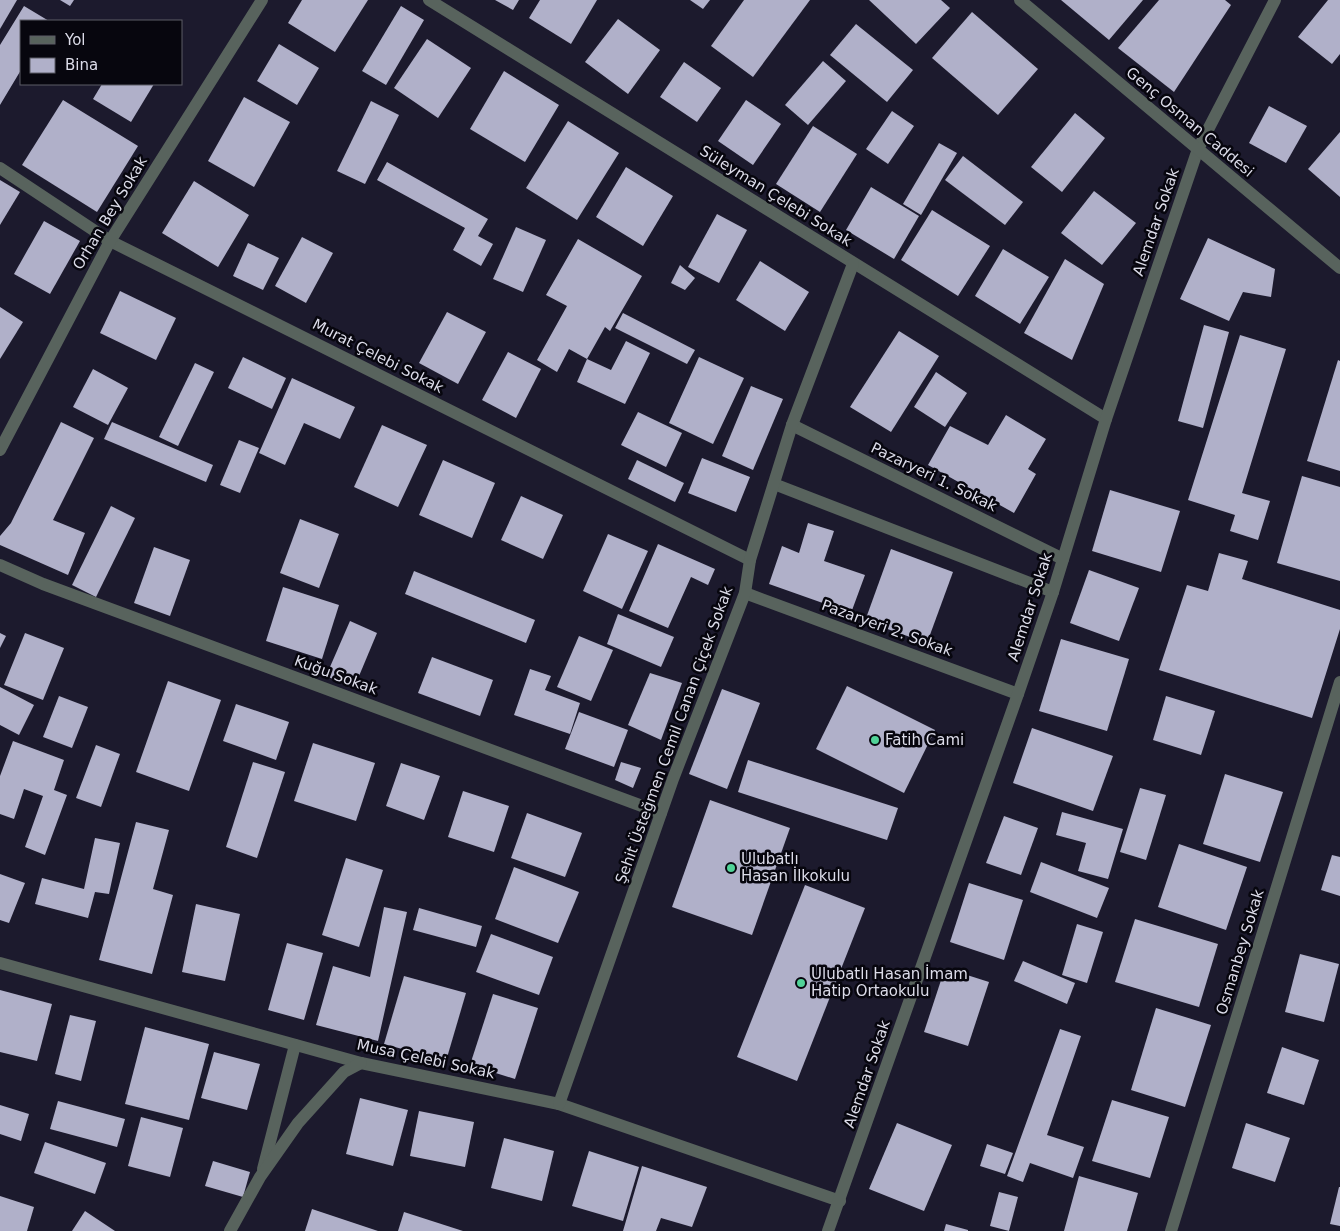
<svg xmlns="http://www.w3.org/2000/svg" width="1340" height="1231" viewBox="0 0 1340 1231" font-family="'DejaVu Sans',sans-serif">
  <rect width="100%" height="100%" fill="#1c1a2d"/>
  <g fill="#b0b0c9">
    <polygon points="0,0 17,0 0,29"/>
    <polygon points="60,0 74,0 70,6"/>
    <polygon points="302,0 368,0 335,52 288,23"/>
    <polygon points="495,0 519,0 513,10"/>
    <polygon points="540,0 597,0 571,44 529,18"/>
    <polygon points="690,0 710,0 703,9"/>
    <polygon points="744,0 810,0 753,77 711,46"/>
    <polygon points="869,0 941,0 950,8 916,44"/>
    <polygon points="1061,0 1143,0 1109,40"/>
    <polygon points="1159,0 1225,0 1231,5 1174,92 1118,48"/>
    <polygon points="1328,0 1340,0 1340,54 1332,64 1298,37"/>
    <polygon points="24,6 49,21 21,21 21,70 0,105 0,45"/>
    <polygon points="401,6 424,20 386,85 362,71"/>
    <polygon points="972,12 1038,69 998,115 932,58"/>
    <polygon points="618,19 660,50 628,94 585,62"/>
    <polygon points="856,24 913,70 887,102 830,55"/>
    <polygon points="427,39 471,68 438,118 394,88"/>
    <polygon points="279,44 319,68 297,105 257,81"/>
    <polygon points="823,61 846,81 808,125 785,105"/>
    <polygon points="684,62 721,88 697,122 660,97"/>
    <polygon points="504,71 559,105 525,162 470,129"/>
    <polygon points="102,84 154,84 131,122 93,99"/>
    <polygon points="244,97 290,122 254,187 208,161"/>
    <polygon points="63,100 138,146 97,212 22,165"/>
    <polygon points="746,100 781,124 753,165 718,141"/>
    <polygon points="371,101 399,115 365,184 337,171"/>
    <polygon points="1269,106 1307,126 1286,163 1249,143"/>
    <polygon points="892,111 914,126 888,164 866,149"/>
    <polygon points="1075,113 1105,138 1062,192 1031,167"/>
    <polygon points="568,121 619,153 577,220 526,188"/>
    <polygon points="813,126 857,154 820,212 776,184"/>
    <polygon points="1340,132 1340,197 1308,169"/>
    <polygon points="939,143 957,153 921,215 903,204"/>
    <polygon points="963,156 1023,202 1005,225 945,180"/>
    <polygon points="387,162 488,219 478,236 493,244 481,266 453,250 465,228 377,180"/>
    <polygon points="626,167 673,196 643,246 596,217"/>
    <polygon points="0,180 20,192 0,225"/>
    <polygon points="194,181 249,215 218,267 162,233"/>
    <polygon points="871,187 919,216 894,259 846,230"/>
    <polygon points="1094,191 1136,223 1102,265 1061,233"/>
    <polygon points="932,210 990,246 958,296 901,260"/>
    <polygon points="717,214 747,230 719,283 688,267"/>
    <polygon points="44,221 80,241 50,294 14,274"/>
    <polygon points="516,227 546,240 523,292 493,279"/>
    <polygon points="302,237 333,253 306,303 275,286"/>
    <polygon points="1208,238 1275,269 1271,297 1243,292 1229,321 1180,299"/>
    <polygon points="578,239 642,276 610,331 605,327 587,359 569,349 557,372 537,360 567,306 546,295"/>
    <polygon points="248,243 279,258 263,290 233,276"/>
    <polygon points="1003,249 1049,277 1020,324 975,296"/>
    <polygon points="1065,259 1104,284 1072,360 1024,333"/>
    <polygon points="760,261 809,292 785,331 736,300"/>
    <polygon points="680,265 695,278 685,290 671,283"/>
    <polygon points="120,291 176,318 156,360 100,333"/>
    <polygon points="0,307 23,322 0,359"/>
    <polygon points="447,312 486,332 458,384 419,363"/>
    <polygon points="623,313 695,350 687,364 615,328"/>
    <polygon points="1204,325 1229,332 1203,428 1178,421"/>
    <polygon points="899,331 939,356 891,432 850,407"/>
    <polygon points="1240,335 1286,349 1242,493 1270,501 1258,540 1230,531 1235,515 1188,500"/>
    <polygon points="626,341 650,353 625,404 577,382 587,359 611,370"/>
    <polygon points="508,352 541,369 516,418 482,400"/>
    <polygon points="243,357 286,378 272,409 228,388"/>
    <polygon points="699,357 744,378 713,444 669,423"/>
    <polygon points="1338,360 1340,361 1340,471 1307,461"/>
    <polygon points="195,363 214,372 178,446 159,437"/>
    <polygon points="93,369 128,388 108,425 73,407"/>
    <polygon points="936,372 967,393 945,427 914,407"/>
    <polygon points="292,378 355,407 340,439 304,423 285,465 259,453"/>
    <polygon points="751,386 783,399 753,470 722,456"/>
    <polygon points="638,412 682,433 666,467 621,445"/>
    <polygon points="1006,415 1046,439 1028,469 1036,474 1014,513 928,465 950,426 988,445"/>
    <polygon points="61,422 94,438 53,520 85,533 68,575 0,545 0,536 11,523"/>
    <polygon points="112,422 213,465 206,482 104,439"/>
    <polygon points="382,425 427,445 398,507 354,487"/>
    <polygon points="239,440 259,448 240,493 220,485"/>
    <polygon points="702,458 750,477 736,512 688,493"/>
    <polygon points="443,460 495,483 472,538 419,515"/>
    <polygon points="637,460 684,483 675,502 628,479"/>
    <polygon points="1302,476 1340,487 1340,581 1277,563"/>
    <polygon points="1110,490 1180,511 1161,572 1092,551"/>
    <polygon points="521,496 563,515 543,559 501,540"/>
    <polygon points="111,506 135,518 96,597 72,585"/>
    <polygon points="300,519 339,534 319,588 280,573"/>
    <polygon points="808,523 834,531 824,561 865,575 851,613 769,584 782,546 799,553"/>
    <polygon points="608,534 648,551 622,609 583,591"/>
    <polygon points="658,544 715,569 708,585 691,577 668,628 629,611"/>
    <polygon points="154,547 190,560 170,616 134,603"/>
    <polygon points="891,549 953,572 927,643 865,621"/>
    <polygon points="1219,553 1248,561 1242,579 1340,610 1340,629 1312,718 1159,670 1187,585 1208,591"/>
    <polygon points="1089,570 1139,588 1119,641 1070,623"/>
    <polygon points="414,571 535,620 526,643 405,594"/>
    <polygon points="283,587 339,605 322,659 266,641"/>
    <polygon points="618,614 674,637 661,667 607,644"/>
    <polygon points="350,621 377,633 354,688 326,676"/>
    <polygon points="0,633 6,636 0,648"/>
    <polygon points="25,633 64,648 43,700 4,685"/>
    <polygon points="579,636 613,650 591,701 557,687"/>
    <polygon points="1061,639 1129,659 1107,731 1039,711"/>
    <polygon points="432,657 493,680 480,716 418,693"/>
    <polygon points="530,669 551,676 545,690 580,703 570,734 514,715"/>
    <polygon points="650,673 682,683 661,740 628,725"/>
    <polygon points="168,681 221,700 189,791 136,772"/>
    <polygon points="847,686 935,730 904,793 816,749"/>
    <polygon points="0,687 34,705 19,735 0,725"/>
    <polygon points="722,689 760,703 727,789 689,774"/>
    <polygon points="59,696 88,707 72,748 43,737"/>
    <polygon points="1166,696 1215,711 1201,755 1153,740"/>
    <polygon points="236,704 289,722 276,760 223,741"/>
    <polygon points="579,712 628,730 614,767 565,749"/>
    <polygon points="1032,728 1113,756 1093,811 1013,783"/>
    <polygon points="13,741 64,760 54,790 67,795 45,855 25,847 43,796 24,789 14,819 0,814 0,776"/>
    <polygon points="313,743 375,763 356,821 294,801"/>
    <polygon points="96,745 120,754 101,807 76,798"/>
    <polygon points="748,760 898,808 887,840 738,792"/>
    <polygon points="253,762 285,772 257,858 226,847"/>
    <polygon points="621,762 641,768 633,788 615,780"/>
    <polygon points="401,763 440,776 424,820 386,806"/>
    <polygon points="1225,774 1283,792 1260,862 1203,844"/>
    <polygon points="1140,788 1166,795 1146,860 1120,852"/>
    <polygon points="463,791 509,806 494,852 448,837"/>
    <polygon points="710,800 790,828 752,935 672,907"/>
    <polygon points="1062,812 1123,829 1108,879 1078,871 1086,843 1056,835"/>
    <polygon points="527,813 582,833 565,877 511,858"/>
    <polygon points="1004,816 1038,828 1021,875 986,863"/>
    <polygon points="136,822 169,830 153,889 173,895 152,974 99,960"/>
    <polygon points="95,838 120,843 109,894 95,892 88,918 35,904 42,878 84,889"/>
    <polygon points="1179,844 1247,867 1226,930 1158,907"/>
    <polygon points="1332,855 1340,857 1340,896 1321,890"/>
    <polygon points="346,858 383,870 359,947 322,935"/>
    <polygon points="1041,862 1109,888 1097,918 1030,892"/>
    <polygon points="514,867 579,892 558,943 495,919"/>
    <polygon points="0,874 25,883 9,923 0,920"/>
    <polygon points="969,883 1023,900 1004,960 950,942"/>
    <polygon points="805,885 865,908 797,1081 737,1057"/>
    <polygon points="196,904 240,914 225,981 182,972"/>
    <polygon points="384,907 407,912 378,1041 316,1025 333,966 370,977"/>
    <polygon points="419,908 482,926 476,947 413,930"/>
    <polygon points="1135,919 1218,944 1199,1007 1115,982"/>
    <polygon points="1077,924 1103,932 1087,983 1062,975"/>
    <polygon points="491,934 553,957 539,995 476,972"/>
    <polygon points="287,943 323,953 304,1020 268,1010"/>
    <polygon points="1300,954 1339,964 1324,1022 1285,1012"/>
    <polygon points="1023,961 1075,983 1067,1004 1014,981"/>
    <polygon points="945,968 989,982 968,1046 924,1032"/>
    <polygon points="404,976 466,993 446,1061 384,1044"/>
    <polygon points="0,990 52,1004 37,1061 0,1052"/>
    <polygon points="493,994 538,1008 515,1079 470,1065"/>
    <polygon points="1156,1008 1211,1025 1185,1107 1131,1090"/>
    <polygon points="70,1015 96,1021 81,1081 55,1074"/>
    <polygon points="145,1027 209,1044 189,1120 125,1104"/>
    <polygon points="1060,1029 1081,1036 1047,1135 1084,1147 1073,1178 1030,1163 1023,1182 1007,1176"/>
    <polygon points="1282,1047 1319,1060 1304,1105 1267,1093"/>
    <polygon points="214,1052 260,1064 247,1110 201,1098"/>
    <polygon points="360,1098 408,1110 393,1166 346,1154"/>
    <polygon points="1112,1100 1169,1117 1150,1178 1092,1161"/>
    <polygon points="58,1101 125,1119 117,1147 50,1129"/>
    <polygon points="0,1105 29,1114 21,1141 0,1134"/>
    <polygon points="419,1111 474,1122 465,1167 410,1156"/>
    <polygon points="141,1117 183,1128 170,1177 128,1166"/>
    <polygon points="897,1123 952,1145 924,1211 869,1189"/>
    <polygon points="1246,1123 1290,1138 1275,1182 1232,1168"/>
    <polygon points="504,1138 554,1151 542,1201 491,1188"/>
    <polygon points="45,1142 106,1163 95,1194 34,1173"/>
    <polygon points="987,1144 1013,1153 1005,1174 980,1166"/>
    <polygon points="589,1151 639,1167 623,1221 572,1206"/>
    <polygon points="213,1161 250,1172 243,1197 205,1186"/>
    <polygon points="642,1166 707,1187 692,1227 661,1218 656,1231 623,1231"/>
    <polygon points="1079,1176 1138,1193 1127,1231 1064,1231"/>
    <polygon points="1339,1187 1340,1187 1340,1226 1330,1224"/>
    <polygon points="999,1192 1018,1197 1009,1231 990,1226"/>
    <polygon points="0,1196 34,1207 27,1231 0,1231"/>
    <polygon points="312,1209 378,1231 305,1231"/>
    <polygon points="85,1211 115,1231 72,1231"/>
    <polygon points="404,1212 463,1231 398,1231"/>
    <polygon points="946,1224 968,1230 968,1231 944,1231"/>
  </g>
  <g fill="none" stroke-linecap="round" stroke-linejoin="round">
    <g stroke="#58635d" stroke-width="12">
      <polyline points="429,0 1106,419"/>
      <polyline points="0,168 110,241 750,560"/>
      <polyline points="792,425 1063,559"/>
      <polyline points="0,450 110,241 262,0"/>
      <polyline points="774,484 1053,592"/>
      <polyline points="0,565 43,584 661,813"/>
      <polyline points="745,593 1018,694"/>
      <polyline points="0,963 361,1063 559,1104 840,1201"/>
      <polyline points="559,1104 673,779 745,593 750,560 792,425 853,264"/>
      <polyline points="263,1169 295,1045"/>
      <polyline points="230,1231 260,1177 298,1123 344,1072 361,1063"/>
      <polyline points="828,1231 1018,694 1053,592 1106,419 1198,149 1275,0"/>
      <polyline points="1171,1231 1340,682"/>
    </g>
    <polyline stroke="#58635d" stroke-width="12" points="1020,0 1340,268"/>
  </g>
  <g fill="#51d398" stroke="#07060e" stroke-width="2">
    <circle cx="875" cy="740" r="5"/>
    <circle cx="731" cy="868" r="5"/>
    <circle cx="801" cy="983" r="5"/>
  </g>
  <g text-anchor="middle" stroke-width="5" stroke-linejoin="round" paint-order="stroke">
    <g font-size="15" fill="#dcdce9" stroke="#07060e">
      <text transform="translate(1190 122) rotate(40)" y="5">Genç Osman Caddesi</text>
      <text transform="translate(776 196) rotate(32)" y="5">Süleyman Çelebi Sokak</text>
      <text transform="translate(110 213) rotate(-59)" y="5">Orhan Bey Sokak</text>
      <text transform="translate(1156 222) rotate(-71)" y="5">Alemdar Sokak</text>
      <text transform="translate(378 356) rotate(27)" y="5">Murat Çelebi Sokak</text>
      <text transform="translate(934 477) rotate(26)" y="5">Pazaryeri 1. Sokak</text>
      <text transform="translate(1030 607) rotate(-72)" y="5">Alemdar Sokak</text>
      <text transform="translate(887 628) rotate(20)" y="5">Pazaryeri 2. Sokak</text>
      <text transform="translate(336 675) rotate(20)" y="5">Kuğu Sokak</text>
      <text transform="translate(674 735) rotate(-70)" y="5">Şehit Üsteğmen Cemil Canan Çiçek Sokak</text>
      <text transform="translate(1240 952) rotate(-73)" y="5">Osmanbey Sokak</text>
      <text transform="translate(426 1059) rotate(12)" y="5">Musa Çelebi Sokak</text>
      <text transform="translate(867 1074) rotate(-71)" y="5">Alemdar Sokak</text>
    </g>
    <g font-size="15" fill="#dcdce9" stroke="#07060e" text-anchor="start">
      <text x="885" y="745">Fatih Cami</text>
      <text x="741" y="864">Ulubatlı<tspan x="741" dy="17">Hasan İlkokulu</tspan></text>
      <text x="811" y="979">Ulubatlı Hasan İmam<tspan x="811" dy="17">Hatip Ortaokulu</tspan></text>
    </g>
  </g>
  <rect x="20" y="20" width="162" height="65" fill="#07060e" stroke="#5c5c66"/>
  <rect x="30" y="36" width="25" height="8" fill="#58635d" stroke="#5c5c66"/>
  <text x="65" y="45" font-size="15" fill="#dcdce9">Yol</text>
  <rect x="30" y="58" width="25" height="15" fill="#b0b0c9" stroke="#5c5c66"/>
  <text x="65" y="70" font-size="15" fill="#dcdce9">Bina</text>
</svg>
